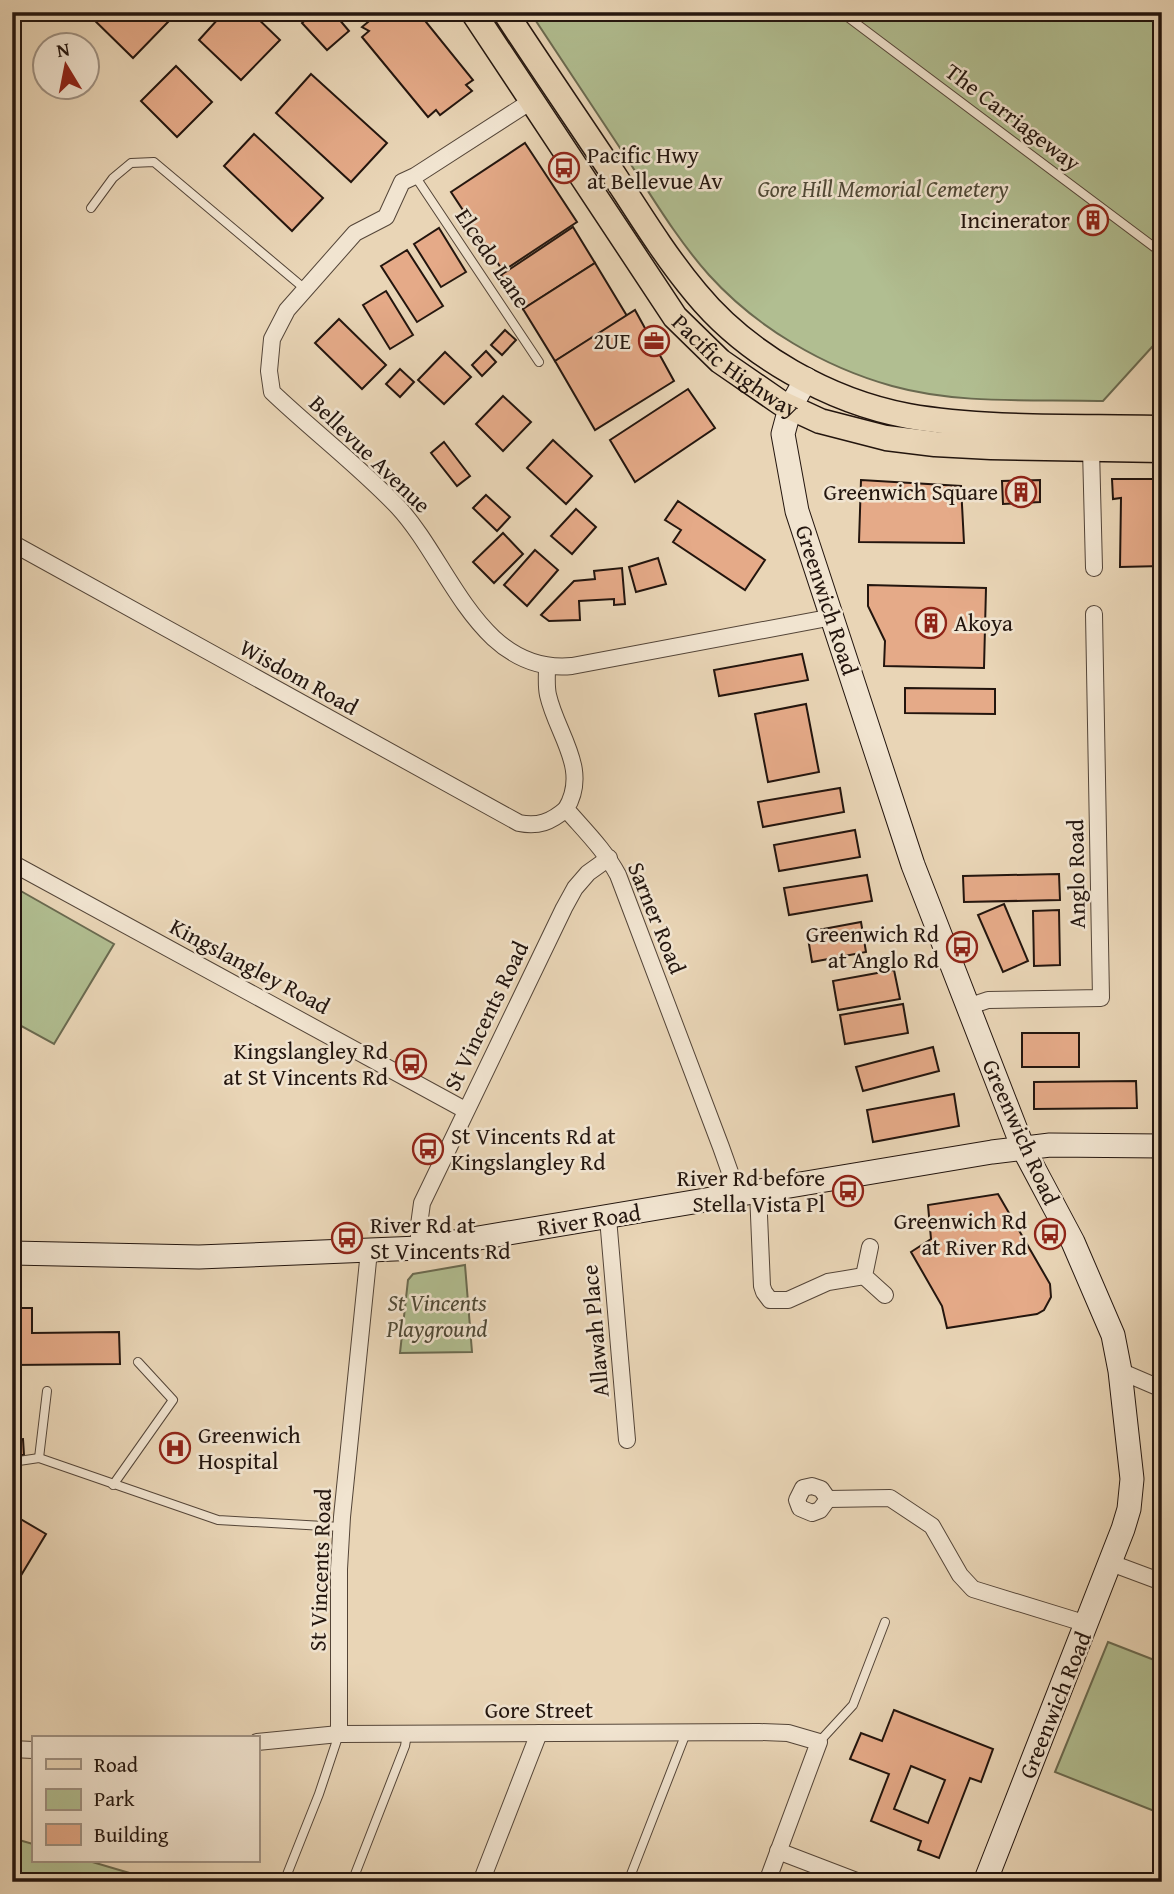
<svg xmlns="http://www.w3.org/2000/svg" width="1174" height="1894" viewBox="0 0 1174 1894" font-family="'Gentium Book Plus',serif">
  <rect width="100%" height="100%" fill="#e9d5b6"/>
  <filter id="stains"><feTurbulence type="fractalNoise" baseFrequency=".00286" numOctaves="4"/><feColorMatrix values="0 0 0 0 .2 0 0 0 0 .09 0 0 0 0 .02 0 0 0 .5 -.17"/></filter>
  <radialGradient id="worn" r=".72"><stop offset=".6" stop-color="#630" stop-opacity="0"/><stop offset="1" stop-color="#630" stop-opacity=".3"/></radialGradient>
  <g fill="#b1be91" stroke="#6a6a50" stroke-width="2">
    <path d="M530,12H1162V336L1103,401C1034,399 960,405 892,386C824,367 757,328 709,275C676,238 651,195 624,154C593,107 561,59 530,12Z"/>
    <polygon points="12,886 114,944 54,1044 12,1021"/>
    <polygon points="465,1265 472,1352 400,1353 408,1280 413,1274"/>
    <polygon points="1108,1642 1162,1663 1162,1814 1055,1772"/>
    <polygon points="12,1838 33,1844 33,1861 89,1861 160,1882 12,1882"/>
  </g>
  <g fill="#e5aa88" stroke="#23150e" stroke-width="2" fill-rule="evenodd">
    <polygon points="86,12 160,12 169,21 133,58"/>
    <polygon points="213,12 251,12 280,40 241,80 199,40 219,18"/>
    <polygon points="314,12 333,12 349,31 327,50 302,23"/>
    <polygon points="380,12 418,12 473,80 466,85 472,91 440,115 436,110 428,117 362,37 369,31 362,27"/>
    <polygon points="176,66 212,102 177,137 141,101"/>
    <polygon points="311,74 387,143 351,182 276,113"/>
    <polygon points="254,134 323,198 292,231 224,166"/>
    <polygon points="525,143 577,222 503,271 451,192"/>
    <polygon points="573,227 595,263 523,309 501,275"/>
    <polygon points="439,228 466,272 441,287 414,244"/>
    <polygon points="407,250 443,306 417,322 381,266"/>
    <polygon points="595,263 627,316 555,361 523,309"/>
    <polygon points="386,291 413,335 390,349 363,305"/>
    <polygon points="635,310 674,381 595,430 555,361"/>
    <polygon points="339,319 386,365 362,389 315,343"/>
    <polygon points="505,330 516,340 502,355 491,345"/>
    <polygon points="486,351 496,362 482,376 472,365"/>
    <polygon points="445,352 471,377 444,404 418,380"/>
    <polygon points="400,369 414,382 400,397 386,384"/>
    <polygon points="688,389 715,428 635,482 610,440"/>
    <polygon points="503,396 531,422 503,451 476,424"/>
    <polygon points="553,440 592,476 566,504 527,468"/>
    <polygon points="444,442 470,476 457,486 431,453"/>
    <polygon points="1112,479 1162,479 1162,566 1120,567 1121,498 1113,499"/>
    <polygon points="861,480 961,486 964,543 859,542"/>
    <polygon points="1040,480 1040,502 1003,504 1002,481"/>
    <polygon points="486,495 510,517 497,531 473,508"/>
    <polygon points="678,501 765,560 745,590 673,542 681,530 665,520"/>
    <polygon points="576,509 596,527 572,554 551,536"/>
    <polygon points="503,533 523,554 494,583 473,562"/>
    <polygon points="535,550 558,570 527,606 504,585"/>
    <polygon points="658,558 666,584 636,592 629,567"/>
    <polygon points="622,568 625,604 614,605 614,599 579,601 580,620 549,621 541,615 574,581 595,579 594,571"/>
    <polygon points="868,585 986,588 984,668 884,666 885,641 868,606"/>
    <polygon points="802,654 808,680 719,696 714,670"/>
    <polygon points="905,688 995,689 995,714 905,713"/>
    <polygon points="806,704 819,772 768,782 755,714"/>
    <polygon points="840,788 844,812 763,827 758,802"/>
    <polygon points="855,830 860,857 779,871 774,845"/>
    <polygon points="1059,874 1060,900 964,902 963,876"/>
    <polygon points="867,875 872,901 789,915 784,888"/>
    <polygon points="1004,904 1028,961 1003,972 978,915"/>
    <polygon points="1059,910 1060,965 1034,966 1033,911"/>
    <polygon points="861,922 866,952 812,962 807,932"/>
    <polygon points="894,970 900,999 838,1010 833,981"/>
    <polygon points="903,1004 908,1033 845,1044 840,1015"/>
    <rect x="1022" y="1033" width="57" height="34"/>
    <polygon points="933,1047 939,1071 863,1091 856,1067"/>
    <polygon points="1136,1081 1137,1108 1034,1109 1034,1082"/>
    <polygon points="954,1094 959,1126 873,1142 867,1110"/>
    <polygon points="998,1194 1050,1284 1051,1297 1044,1310 1037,1314 947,1328 942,1306 911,1252 931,1239 928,1205"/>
    <polygon points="12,1308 32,1308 32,1333 119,1332 120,1364 12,1365"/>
    <polygon points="23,1439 24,1455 12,1455 12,1440"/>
    <polygon points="12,1514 46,1534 14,1587 12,1587"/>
    <path d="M894,1710L993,1749L981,1782L970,1778L939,1858L918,1850L921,1841L871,1821L889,1774L850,1759L861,1733L882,1741ZM911,1766L945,1780L928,1823L894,1809Z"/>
  </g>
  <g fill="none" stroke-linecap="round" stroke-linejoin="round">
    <g stroke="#544538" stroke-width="10">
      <g id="lane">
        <polyline points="841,12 1162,253"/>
        <polyline points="415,176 539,362"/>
        <polyline points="91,208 113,178 131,163 154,162 305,289"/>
        <polyline points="39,1458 47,1391"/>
        <polyline points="12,1462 39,1458 218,1520 341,1527"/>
        <polyline points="113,1485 173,1400 138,1362"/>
        <polyline points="819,1742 853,1705 885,1622"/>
        <polyline points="284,1882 319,1794 339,1734"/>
        <polyline points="352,1882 405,1746 407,1734"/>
        <polyline points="628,1882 686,1733"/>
      </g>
    </g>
    <g stroke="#544538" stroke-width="18">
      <g id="street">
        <path d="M533,100L415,176L402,182L386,217L355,233L287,310L272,339L269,371L272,392C313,431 359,466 398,507C450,563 479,675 572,666L833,617"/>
        <polyline points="1091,449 1094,568"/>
        <path d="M12,543L519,823C538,827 551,822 566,809"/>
        <path d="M547,667C547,676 546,686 548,695C557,735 590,769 566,809C585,831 604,849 618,875L721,1147L732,1178L734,1196"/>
        <polyline points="12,863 465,1110"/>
        <polyline points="967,1007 988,1000 1101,998 1094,614"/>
        <polyline points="758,1192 762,1286 764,1292 770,1300 788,1300 828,1282 864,1276"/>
        <polyline points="608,1218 627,1440"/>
        <polyline points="870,1247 864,1276 885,1295"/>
        <polyline points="419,1248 419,1225 422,1203 564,908 575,888 588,873 609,858"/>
        <polyline points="1120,1371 1162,1389"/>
        <polygon points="812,1486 821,1489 828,1499 820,1510 812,1513 800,1508 797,1500 803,1488"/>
        <polyline points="828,1499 890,1498 932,1526 960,1575 973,1589 1087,1624"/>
        <polyline points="1111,1563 1162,1582"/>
        <polyline points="339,1734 339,1569 342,1517 369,1251"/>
        <polyline points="257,1742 339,1734 759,1732 788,1733 819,1742 767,1882"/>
        <polyline points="12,1749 33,1750"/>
        <polyline points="778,1851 859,1882"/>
        <polyline points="481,1882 539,1733"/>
      </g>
    </g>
    <g stroke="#23150e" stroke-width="25">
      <g id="secondary">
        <polyline points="806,379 790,408 783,434 797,511 913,865 1023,1148 1073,1242 1113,1335 1120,1371 1132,1479 1129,1509 1123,1529 985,1882"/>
        <polyline points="12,1253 199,1257 419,1248 992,1152 1050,1145 1162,1146"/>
      </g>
    </g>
    <g stroke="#23150e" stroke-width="27">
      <g id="primary">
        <path id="s1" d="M473,12L675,317L720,361L781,403L820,421L886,438L935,444L991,447L1162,450"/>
        <path d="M505,12C541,67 578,121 614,175C640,215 665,256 696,293C747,355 829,401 908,416C987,430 1081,426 1162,428"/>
      </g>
    </g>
    <use href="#lane" stroke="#f1e4d0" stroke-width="8"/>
    <use href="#street" stroke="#f1e4d0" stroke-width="16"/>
    <use href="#secondary" stroke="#f1e4d0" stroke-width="23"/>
    <use href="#primary" stroke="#e9d5b6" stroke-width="24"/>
  </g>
  <defs>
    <g id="bus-ring" transform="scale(1.575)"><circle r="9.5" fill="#f1e4d0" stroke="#8f2418" stroke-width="1.5"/><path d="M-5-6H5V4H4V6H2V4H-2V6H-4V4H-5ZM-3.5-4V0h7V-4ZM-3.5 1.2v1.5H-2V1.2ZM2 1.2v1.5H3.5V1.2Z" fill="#8f2418"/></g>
    <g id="building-ring" transform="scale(1.575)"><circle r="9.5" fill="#f1e4d0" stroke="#8f2418" stroke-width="1.5"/><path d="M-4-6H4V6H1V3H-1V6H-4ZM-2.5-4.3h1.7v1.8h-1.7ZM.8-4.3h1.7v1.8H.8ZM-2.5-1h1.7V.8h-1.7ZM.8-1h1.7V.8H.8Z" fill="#8f2418"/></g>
    <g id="office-ring" transform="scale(1.575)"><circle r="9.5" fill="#f1e4d0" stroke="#8f2418" stroke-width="1.5"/><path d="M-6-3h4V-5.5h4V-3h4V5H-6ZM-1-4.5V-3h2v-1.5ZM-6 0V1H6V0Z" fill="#8f2418"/></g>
    <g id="hospital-ring" transform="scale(1.575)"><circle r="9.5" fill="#f1e4d0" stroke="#8f2418" stroke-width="1.5"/><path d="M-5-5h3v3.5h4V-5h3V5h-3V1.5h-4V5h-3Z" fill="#8f2418"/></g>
  </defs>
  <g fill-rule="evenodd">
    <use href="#bus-ring" x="564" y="168"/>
    <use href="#building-ring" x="1093" y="220"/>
    <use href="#office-ring" x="654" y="341"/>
    <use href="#building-ring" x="1021" y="492"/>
    <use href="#building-ring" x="931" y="623"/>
    <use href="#bus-ring" x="962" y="947"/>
    <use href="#bus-ring" x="411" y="1064"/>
    <use href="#bus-ring" x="428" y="1149"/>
    <use href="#bus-ring" x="848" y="1191"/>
    <use href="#bus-ring" x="1050" y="1234"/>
    <use href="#bus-ring" x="347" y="1238"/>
    <use href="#hospital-ring" x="175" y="1448"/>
  </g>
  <g text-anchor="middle" stroke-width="5" stroke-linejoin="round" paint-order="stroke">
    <g font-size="23" fill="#23150e" stroke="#f1e4d0">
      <text transform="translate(1013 117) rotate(37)" y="8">The Carriageway</text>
      <text transform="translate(493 258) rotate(56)" y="8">Elcedo Lane</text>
      <text dy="8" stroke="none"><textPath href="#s1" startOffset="444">Pacific Highway</textPath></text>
      <text transform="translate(370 454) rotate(44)" y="8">Bellevue Avenue</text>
      <text transform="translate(827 600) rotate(72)" y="8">Greenwich Road</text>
      <text transform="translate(299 677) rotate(29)" y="8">Wisdom Road</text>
      <text transform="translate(1076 874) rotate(-91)" y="8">Anglo Road</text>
      <text transform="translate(657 918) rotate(68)" y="8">Sarner Road</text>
      <text transform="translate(250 966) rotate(28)" y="8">Kingslangley Road</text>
      <text transform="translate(486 1016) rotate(-64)" y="8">St Vincents Road</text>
      <text transform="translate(1021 1132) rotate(66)" y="8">Greenwich Road</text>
      <text transform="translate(589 1220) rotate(-9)" y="8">River Road</text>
      <text transform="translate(595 1331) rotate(-95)" y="8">Allawah Place</text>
      <text transform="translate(320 1570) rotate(-88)" y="8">St Vincents Road</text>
      <text transform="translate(1055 1705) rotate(-68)" y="8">Greenwich Road</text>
      <text x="539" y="1718">Gore Street</text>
    </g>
    <g font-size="23" fill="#23150e" stroke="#f1e4d0" text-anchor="end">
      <text x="587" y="163" text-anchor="start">Pacific Hwy<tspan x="587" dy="26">at Bellevue Av</tspan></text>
      <text x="1070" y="228">Incinerator</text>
      <text x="631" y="349">2UE</text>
      <text x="998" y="500">Greenwich Square</text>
      <text x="954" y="631" text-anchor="start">Akoya</text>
      <text x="939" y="942">Greenwich Rd<tspan x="939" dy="26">at Anglo Rd</tspan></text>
      <text x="388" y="1059">Kingslangley Rd<tspan x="388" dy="26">at St Vincents Rd</tspan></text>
      <text x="451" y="1144" text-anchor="start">St Vincents Rd at<tspan x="451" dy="26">Kingslangley Rd</tspan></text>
      <text x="825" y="1186">River Rd before<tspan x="825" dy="26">Stella Vista Pl</tspan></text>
      <text x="1027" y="1229">Greenwich Rd<tspan x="1027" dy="26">at River Rd</tspan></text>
      <text x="370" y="1233" text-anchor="start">River Rd at<tspan x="370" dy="26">St Vincents Rd</tspan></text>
      <text x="198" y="1443" text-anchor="start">Greenwich<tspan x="198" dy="26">Hospital</tspan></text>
    </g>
    <g font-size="23" font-style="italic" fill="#4e4835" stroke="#f1e4d0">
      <text x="883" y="197">Gore Hill Memorial Cemetery</text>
      <text x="437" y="1311">St Vincents<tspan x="437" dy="26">Playground</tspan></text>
    </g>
  </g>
  <rect width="1174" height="1894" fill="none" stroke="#e9d5b6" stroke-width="42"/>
  <rect x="14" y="14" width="1146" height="1866" fill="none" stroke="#23150e" stroke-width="3.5"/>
  <rect x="21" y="21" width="1132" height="1852" fill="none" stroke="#23150e" stroke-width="2"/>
  <rect x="32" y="1736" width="228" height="126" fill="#f1e4d0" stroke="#9f9182" stroke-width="2"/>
  <rect x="46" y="1759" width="35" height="10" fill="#e9d5b6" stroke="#9f9182" stroke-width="2"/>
  <text x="94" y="1772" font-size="21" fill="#23150e">Road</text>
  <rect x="46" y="1789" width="35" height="21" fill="#b1be91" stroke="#9f9182" stroke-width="2"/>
  <text x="94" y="1806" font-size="21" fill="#23150e">Park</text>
  <rect x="46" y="1824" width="35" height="21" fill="#e5aa88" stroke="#9f9182" stroke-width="2"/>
  <text x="94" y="1842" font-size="21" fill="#23150e">Building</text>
  <g transform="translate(66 66) rotate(350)"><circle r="33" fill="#f1e4d0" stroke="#9f9182" stroke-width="2"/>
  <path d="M0-5L12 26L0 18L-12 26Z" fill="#8f2418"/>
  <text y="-10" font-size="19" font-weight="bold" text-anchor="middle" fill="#23150e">N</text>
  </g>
  <rect width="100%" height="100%" filter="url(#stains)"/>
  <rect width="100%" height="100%" fill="url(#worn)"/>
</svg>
